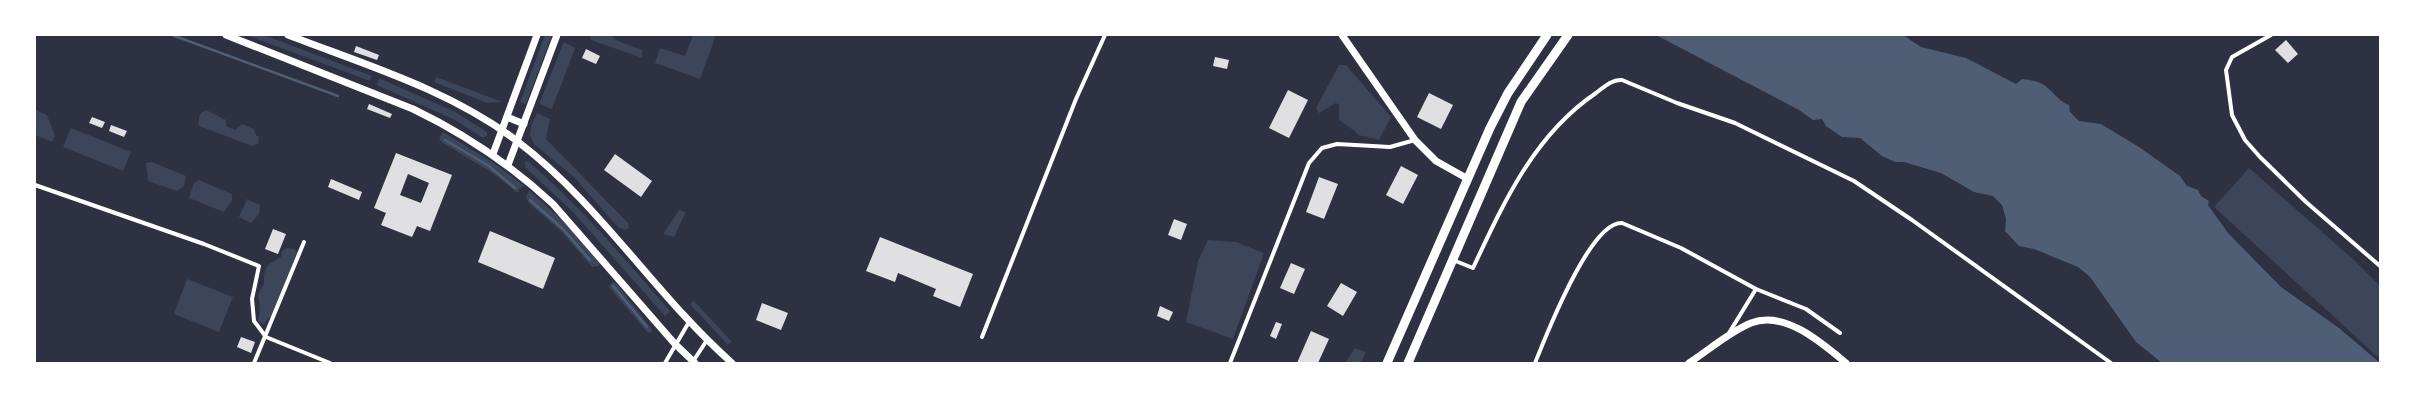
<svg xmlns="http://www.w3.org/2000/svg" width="2415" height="398" viewBox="0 0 2415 398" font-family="Commissioner,sans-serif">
  <rect width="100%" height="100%" fill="#2d3142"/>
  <g fill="#3c4559">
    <polygon points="246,35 264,35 372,76 370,81"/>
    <polygon points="545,35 552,35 526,104 520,102"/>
    <polygon points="611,35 616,40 642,50 642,58 591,40 590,35"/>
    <polygon points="693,35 716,35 700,79 655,63 660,48 685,56"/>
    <polygon points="564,42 575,48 552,109 539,104"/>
    <path d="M1339,65H1346L1391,117L1379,140L1358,135C1354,129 1345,125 1339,120V105L1336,103L1319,113L1316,108Z"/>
    <polygon points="436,77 503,102 487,103 434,82"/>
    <polygon points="379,78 455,112 487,132 487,135 483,138 455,120 377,85"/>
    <polygon points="35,110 47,115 55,136 52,142 35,135"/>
    <path d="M206,110L226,120V126L235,130L242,124L254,129L256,135L259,137L258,144L252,146L199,126C198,118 199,113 206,110Z"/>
    <polygon points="537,113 550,119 546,139 628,223 629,228 625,230 618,227 574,177 534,144 530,135 531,126"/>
    <polygon points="71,128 131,152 123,171 63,147"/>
    <polygon points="443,132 497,165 524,186 519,189 518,193 491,172 443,143 439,139"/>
    <path d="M528,161C581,207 625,259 670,311L665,316L573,212L525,167V162Z"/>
    <polygon points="152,162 186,176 184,186 177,191 148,181 146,163"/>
    <polygon points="2249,168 2353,259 2380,286 2380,359 2214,207"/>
    <polygon points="199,180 232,194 232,200 224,212 189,198 194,183"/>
    <polygon points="529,190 561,219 600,262 599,266 592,267 562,232 529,203 526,197"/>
    <polygon points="247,199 260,205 259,214 251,223 239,217"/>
    <polygon points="679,210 686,212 674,237 663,234"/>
    <polygon points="1208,240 1236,242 1264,253 1233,339 1186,322 1198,261"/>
    <path d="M287,248L294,249L297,252L273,314L263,324L258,321L260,309L258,294L264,284C263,268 267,264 281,257L282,251Z"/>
    <polygon points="187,279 233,297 219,332 174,314"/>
    <polygon points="612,282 617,284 652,330 651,332 648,333 609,287"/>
    <polygon points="694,301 732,342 728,345 690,304"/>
    <polygon points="1355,348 1366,352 1361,363 1345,363"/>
  </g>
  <path fill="#4f5d75" d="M1656,35H1903L1921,47L1966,58L2016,84L2022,79C2030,80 2038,81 2044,85C2054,92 2058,101 2069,105L2070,112L2079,121L2101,124L2139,147L2180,176L2187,186L2198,190L2201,196L2209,201L2208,205L2228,233L2281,287L2339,328L2380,363H2162L2136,342L2090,277L2078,267L2034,249L2019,246L2005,231L2006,219L2002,205L1993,196L1974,192L1941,173L1904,162H1895L1882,156L1860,138L1842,137L1826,126L1822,119L1813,120L1799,110Z"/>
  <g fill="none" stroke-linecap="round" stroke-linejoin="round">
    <g stroke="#4f5d75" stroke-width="2.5">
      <polyline points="172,35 338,96"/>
      <polyline points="445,140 489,166 515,188"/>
      <polyline points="530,200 563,229 590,260"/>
      <polyline points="613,286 647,327"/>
    </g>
  </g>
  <g fill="#e0e0e3" fill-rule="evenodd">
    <polygon points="2286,40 2298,54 2288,63 2275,50"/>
    <polygon points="356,46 379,55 377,60 354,52"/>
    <polygon points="586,49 600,56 596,64 582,58"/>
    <polygon points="1215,57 1229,60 1227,69 1213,66"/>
    <polygon points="1288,90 1308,100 1289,138 1269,128"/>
    <polygon points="1429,93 1453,105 1441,129 1417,117"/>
    <polygon points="369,104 392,114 390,118 367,109"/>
    <polygon points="92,117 105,122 102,128 89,123"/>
    <polygon points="111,125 127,131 124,137 109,131"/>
    <path d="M396,153L452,175L430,231L417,226L412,237L381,225L386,213L374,208ZM408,174L429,183L421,203L400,195Z"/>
    <polygon points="615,154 652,181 641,197 604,170"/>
    <polygon points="1401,166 1418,175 1403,204 1386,195"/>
    <polygon points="1319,177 1338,184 1324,219 1306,212"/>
    <polygon points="331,179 362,192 359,200 328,187"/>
    <polygon points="1174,219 1187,224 1181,240 1168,235"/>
    <polygon points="273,229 286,234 278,254 265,249"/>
    <polygon points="490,231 555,258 543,289 478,262"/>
    <polygon points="880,237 973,274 960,307 933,296 936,289 898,273 895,282 866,271"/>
    <polygon points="1291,263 1305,269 1294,294 1280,288"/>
    <polygon points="1341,283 1357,292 1343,316 1327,306"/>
    <polygon points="762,303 788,313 781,330 756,320"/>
    <polygon points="1160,306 1173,312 1169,321 1157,316"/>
    <polygon points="1276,322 1282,324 1276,339 1270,336"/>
    <polygon points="1311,331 1329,339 1318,363 1297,363"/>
    <polygon points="241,337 255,342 251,353 237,347"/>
  </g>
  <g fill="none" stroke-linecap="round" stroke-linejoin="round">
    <g stroke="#fff" stroke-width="4">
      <polyline points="2271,35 2232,57 2226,70 2232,115 2245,140 2260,157 2306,202 2380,266"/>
      <polyline points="35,185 204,244 259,266 252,299 254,321 266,337 330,363"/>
      <path d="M1453,260L1473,268C1504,202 1534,135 1596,93C1604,87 1612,79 1622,80L1677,103L1735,123L1854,181L1912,220L2111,363"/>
      <polyline points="1729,333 1756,289"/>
      <polyline points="982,337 1076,99 1105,35"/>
      <polyline points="254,363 304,242"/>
      <polyline points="665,363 689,322"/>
      <polyline points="692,363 707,340"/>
      <polyline points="1230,363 1309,163 1322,148 1337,144 1390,147 1415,140"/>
      <path d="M1535,363C1546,336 1590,221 1622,223L1681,248L1756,289L1806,309L1840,333"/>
    </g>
    <g stroke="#fff" stroke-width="7">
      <path d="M226,35L413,109C465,134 511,165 553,204L675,344L695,363"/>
      <path d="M288,35C366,65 450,90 517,141C600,204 655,295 732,363"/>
      <polyline points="1342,35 1415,140 1436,161 1468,179"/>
      <polyline points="507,117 524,124"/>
      <polyline points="493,154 537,35"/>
      <polyline points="508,165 557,35"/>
      <path d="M1689,363C1709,350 1729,332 1751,323C1785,310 1822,343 1846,363"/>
    </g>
    <g stroke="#fff" stroke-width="9">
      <polyline points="1387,363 1490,128 1508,93 1547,35"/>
      <polyline points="1408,363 1521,102 1568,35"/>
    </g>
  </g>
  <rect width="2415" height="398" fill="none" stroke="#ffffff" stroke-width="72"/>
</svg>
